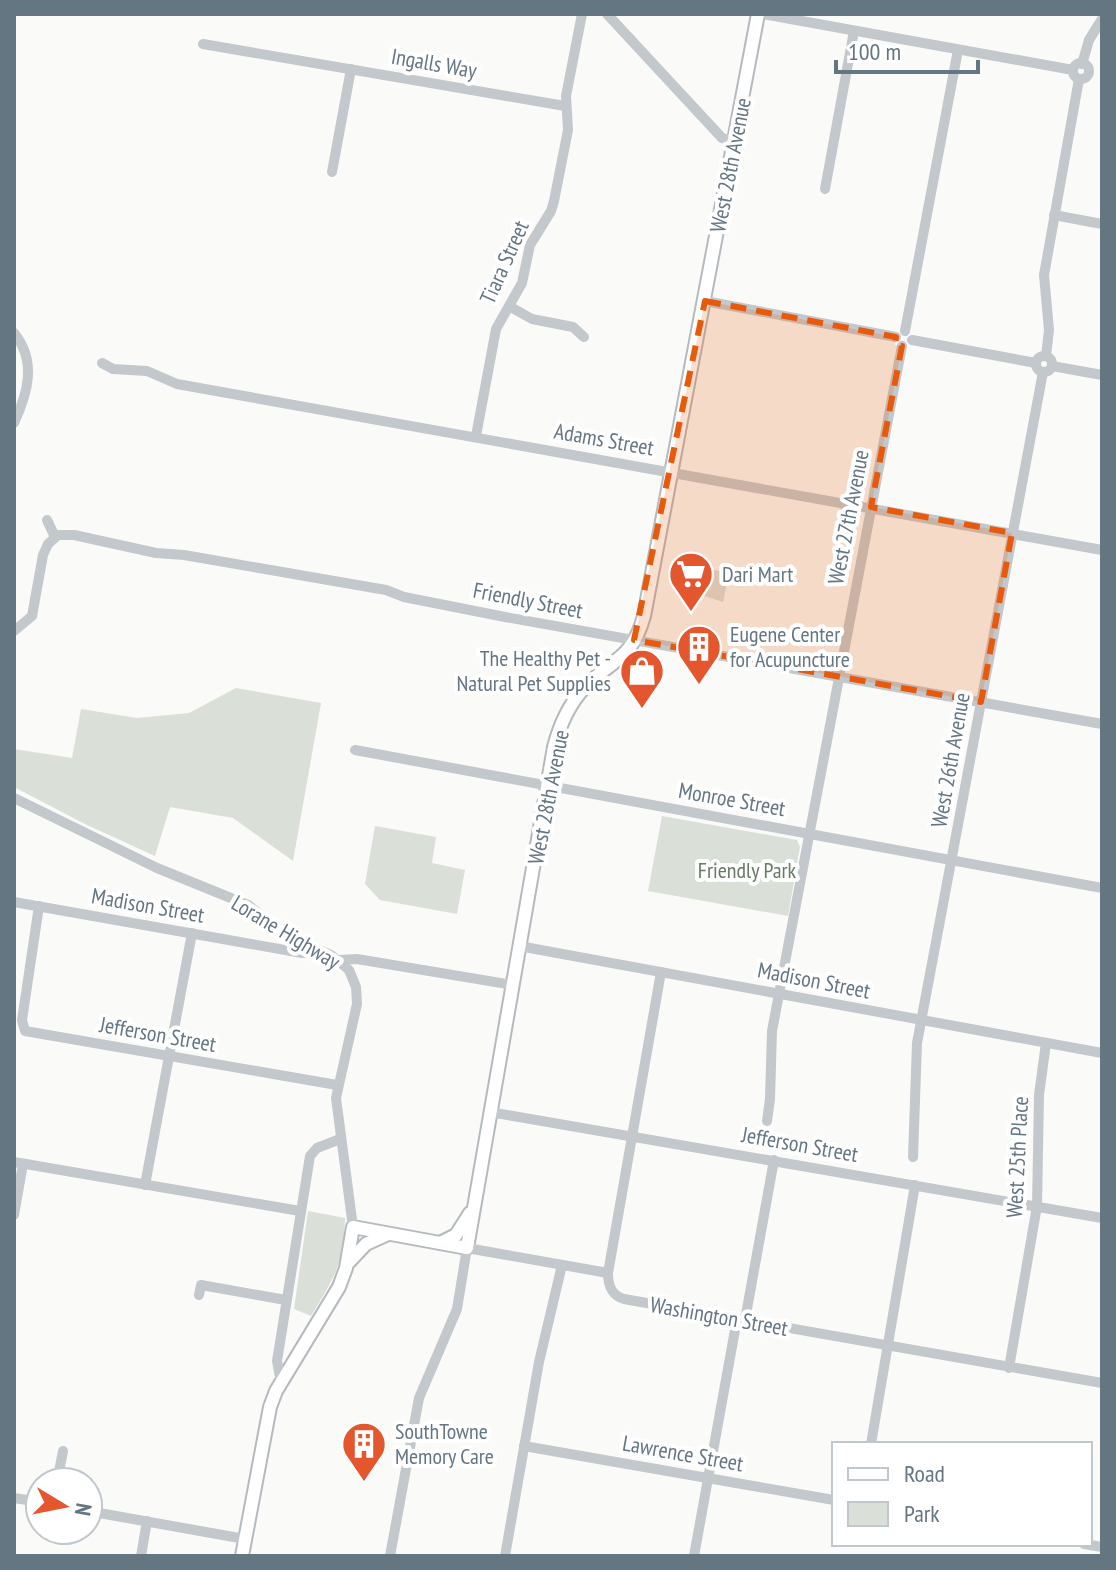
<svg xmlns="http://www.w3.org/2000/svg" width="1116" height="1570" viewBox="0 0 1116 1570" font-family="'PT Sans Narrow',sans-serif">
  <rect width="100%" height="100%" fill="#fafaf8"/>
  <g fill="#dadfd7">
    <polygon points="694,566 729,573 723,602 689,591"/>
    <polygon points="236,688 321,703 293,861 233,818 170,807 155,856 85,824 14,787 14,749 72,758 81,709 137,718 189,713"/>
    <polygon points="662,816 797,840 800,847 788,916 648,891"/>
    <polygon points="375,826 436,837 432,863 465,870 457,914 380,900 365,884"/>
    <path d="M308,1211L345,1218C343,1266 335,1276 311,1316L294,1309Z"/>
  </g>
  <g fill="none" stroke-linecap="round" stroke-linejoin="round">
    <g stroke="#b5babe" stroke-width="16">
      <g id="major">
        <polyline points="440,1243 456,1235 470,1213"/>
        <polyline points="349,1262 366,1244 388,1234"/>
        <path d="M242,1556L270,1407L276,1391L339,1287L346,1268L353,1227L467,1248L554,747C560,724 569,704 585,687C612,659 632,660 644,616L758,14"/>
      </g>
    </g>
    <g stroke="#c3c8cc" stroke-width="10">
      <polyline points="607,14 722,138 734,142"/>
      <polyline points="763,14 1073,70"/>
      <polyline points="203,44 565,106"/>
      <circle cx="1081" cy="71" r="8"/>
      <polyline points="1082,64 1089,40 1102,19"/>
      <polyline points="332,172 351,69"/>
      <polyline points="825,189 854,31"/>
      <polyline points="1054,215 1102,224"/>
      <polyline points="705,301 896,337"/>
      <polyline points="509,306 532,319 573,327 584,337"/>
      <polyline points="905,331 958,50"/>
      <path d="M14,333C37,361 28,393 14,423"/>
      <polyline points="912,340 1036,363"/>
      <circle cx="1044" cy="364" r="8"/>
      <polyline points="1046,356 1049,330 1044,275 1079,79"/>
      <polyline points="102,363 113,369 147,371 177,384 1102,550"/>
      <polyline points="1052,366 1102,375"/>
      <polyline points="476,436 496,329 522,283 530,245 551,211 554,201 568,130 566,96 582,14"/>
      <polyline points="47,520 55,537"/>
      <polyline points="14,631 32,616 43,555 48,544 58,535 74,535 156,553 184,555 386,590 404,597 505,617 1102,724"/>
      <polyline points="355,750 1102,888"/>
      <polyline points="14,798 157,868 248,905 288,936 331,955 349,970 356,987 357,1004 336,1098 353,1227"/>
      <polyline points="14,902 302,953 321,952"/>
      <polyline points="39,906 22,1020 25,1031 337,1085"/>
      <polyline points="519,946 1102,1053"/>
      <polyline points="339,960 357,959 513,985"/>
      <polyline points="490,1112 1102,1218"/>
      <polyline points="767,1121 770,1099 772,1031 902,346"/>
      <polyline points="913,1157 917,1043 1043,372"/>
      <polyline points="14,1162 300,1211"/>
      <polyline points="145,1185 192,933"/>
      <polyline points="14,1215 23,1164"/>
      <polyline points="608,1273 661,972"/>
      <polyline points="199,1295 201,1285 286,1300"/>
      <polyline points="745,1320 774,1160"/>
      <polyline points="1009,1368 1037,1206 1039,1095 1046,1043"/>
      <polyline points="281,1382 277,1361 310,1156 317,1148 340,1139"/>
      <polyline points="871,1444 915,1185"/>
      <polyline points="524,1446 834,1500"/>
      <polyline points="57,1482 63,1451"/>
      <polyline points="14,1498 40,1502"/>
      <polyline points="88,1511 245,1539"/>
      <polyline points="1084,1544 1102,1547"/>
      <polyline points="141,1556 147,1521"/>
      <path d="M390,1556L419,1398L457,1309L467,1248L608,1273C608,1285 611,1295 624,1299L1102,1383"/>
      <polyline points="505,1556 539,1362 562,1265"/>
      <polyline points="694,1556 737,1319"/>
    </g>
    <use href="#major" stroke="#fff" stroke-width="12"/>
  </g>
  <path fill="#e8590c" fill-opacity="0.2" stroke="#e8590c" stroke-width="6" stroke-dasharray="16 10" stroke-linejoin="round" d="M705,301L896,337L895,345L902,346L871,507L1012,533L981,702L634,640Z"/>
  <defs>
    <g id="supermarket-pin" transform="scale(2.3)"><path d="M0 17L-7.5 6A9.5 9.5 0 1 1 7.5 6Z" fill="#e4572e" stroke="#fff"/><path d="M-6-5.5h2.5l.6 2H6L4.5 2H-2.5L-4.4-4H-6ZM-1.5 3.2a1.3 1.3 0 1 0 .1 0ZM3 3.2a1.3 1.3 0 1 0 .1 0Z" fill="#fff"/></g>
    <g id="building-pin" transform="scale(2.3)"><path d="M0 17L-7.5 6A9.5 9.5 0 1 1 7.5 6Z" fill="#e4572e" stroke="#fff"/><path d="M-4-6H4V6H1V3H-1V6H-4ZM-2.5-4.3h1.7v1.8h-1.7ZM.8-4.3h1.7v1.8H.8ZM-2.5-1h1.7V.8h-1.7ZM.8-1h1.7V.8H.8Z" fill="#fff"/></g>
    <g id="shop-pin" transform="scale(2.3)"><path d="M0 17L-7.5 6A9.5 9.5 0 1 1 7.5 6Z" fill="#e4572e" stroke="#fff"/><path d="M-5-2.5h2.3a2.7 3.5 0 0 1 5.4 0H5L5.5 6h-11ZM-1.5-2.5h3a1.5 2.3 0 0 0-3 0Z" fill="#fff"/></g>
  </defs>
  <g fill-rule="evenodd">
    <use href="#supermarket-pin" x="691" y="574"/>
    <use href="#building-pin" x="699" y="647"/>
    <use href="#shop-pin" x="642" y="671"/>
    <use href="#building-pin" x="364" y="1444"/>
  </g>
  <g text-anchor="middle" stroke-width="8" stroke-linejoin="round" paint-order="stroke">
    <g font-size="22" fill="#657683" stroke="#fff">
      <text transform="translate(434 63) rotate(10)" y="8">Ingalls Way</text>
      <text transform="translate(730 165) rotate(-79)" y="8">West 28th Avenue</text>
      <text transform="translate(504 262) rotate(-66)" y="8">Tiara Street</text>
      <text transform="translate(604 439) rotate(10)" y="8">Adams Street</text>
      <text transform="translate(848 517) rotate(-79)" y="8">West 27th Avenue</text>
      <text transform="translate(528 600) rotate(11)" y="8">Friendly Street</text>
      <text transform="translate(950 760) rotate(-80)" y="8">West 26th Avenue</text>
      <text transform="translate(548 797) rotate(-79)" y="8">West 28th Avenue</text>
      <text transform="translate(732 799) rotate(10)" y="8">Monroe Street</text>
      <text transform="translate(148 905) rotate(10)" y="8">Madison Street</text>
      <text transform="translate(286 932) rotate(31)" y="8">Lorane Highway</text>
      <text transform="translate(814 980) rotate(11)" y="8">Madison Street</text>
      <text transform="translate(158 1034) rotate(10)" y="8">Jefferson Street</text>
      <text transform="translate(800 1144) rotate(10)" y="8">Jefferson Street</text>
      <text transform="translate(1017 1157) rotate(-87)" y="8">West 25th Place</text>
      <text transform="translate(719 1316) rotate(10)" y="8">Washington Street</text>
      <text transform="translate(683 1453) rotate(10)" y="8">Lawrence Street</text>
    </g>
    <g font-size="22" fill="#657683" stroke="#fff" text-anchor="start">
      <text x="722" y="582">Dari Mart</text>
      <text x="730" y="642">Eugene Center<tspan x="730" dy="25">for Acupuncture</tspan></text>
      <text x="611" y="666" text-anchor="end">The Healthy Pet -<tspan x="611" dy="25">Natural Pet Supplies</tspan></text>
      <text x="395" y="1439">SouthTowne<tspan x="395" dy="25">Memory Care</tspan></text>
    </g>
    <g font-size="22" fill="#687a64" stroke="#fff">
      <text x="747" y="878">Friendly Park</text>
    </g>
  </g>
  <rect width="1116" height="1570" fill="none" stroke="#657683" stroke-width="32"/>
  <rect x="832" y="1442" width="260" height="104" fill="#ffffff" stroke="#c1c8cd" stroke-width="2"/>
  <rect x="848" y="1468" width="40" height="12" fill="#ffffff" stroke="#c1c8cd" stroke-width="2"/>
  <text x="904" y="1482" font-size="24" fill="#657683">Road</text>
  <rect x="848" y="1502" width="40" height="24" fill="#dadfd7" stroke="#c1c8cd" stroke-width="2"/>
  <text x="904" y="1522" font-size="24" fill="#657683">Park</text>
  <g transform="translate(64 1506) rotate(100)"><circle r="38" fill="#ffffff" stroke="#c1c8cd" stroke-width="2"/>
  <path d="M0-6L14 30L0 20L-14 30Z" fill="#e4572e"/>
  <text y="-12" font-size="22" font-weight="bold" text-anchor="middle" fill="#657683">N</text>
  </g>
  <path d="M836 60v12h142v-12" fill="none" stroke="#657683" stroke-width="4"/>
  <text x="848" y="60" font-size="24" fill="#657683" stroke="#ffffff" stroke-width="6" paint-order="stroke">100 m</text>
</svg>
